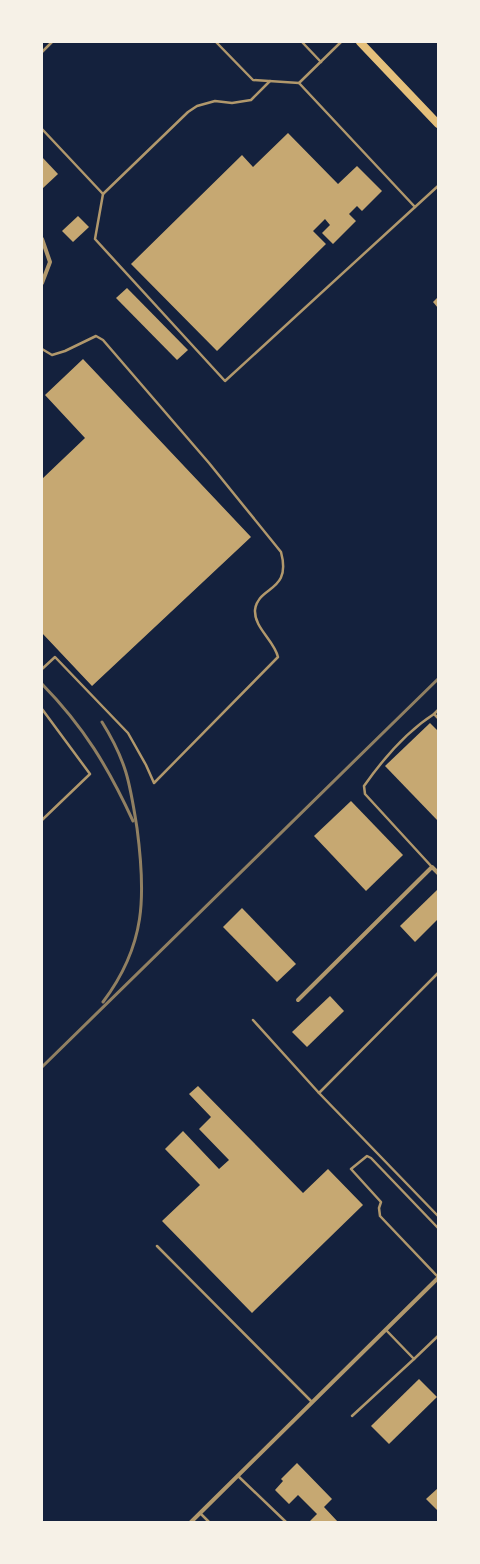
<svg xmlns="http://www.w3.org/2000/svg" width="480" height="1564" viewBox="0 0 480 1564" font-family="Karla,sans-serif">
  <rect width="100%" height="100%" fill="#14213d"/>
  <g fill="#c6a872">
    <polygon points="288,133 338,184 357,166 382,191 362,211 357,206 349,214 356,221 333,244 322,233 330,225 325,219 313,231 326,244 217,351 131,264 242,155 253,167"/>
    <polygon points="42,157 58,174 42,189"/>
    <polygon points="78,216 89,227 73,242 62,231"/>
    <polygon points="127,288 188,350 177,360 116,298"/>
    <polygon points="438,297 438,308 433,302"/>
    <polygon points="83,359 251,537 92,686 42,633 42,479 85,438 45,395"/>
    <polygon points="430,723 438,731 438,821 385,766"/>
    <polygon points="351,801 403,855 366,891 314,836"/>
    <polygon points="437,890 438,919 415,942 400,926"/>
    <polygon points="242,908 296,964 277,982 223,927"/>
    <polygon points="330,996 344,1011 307,1047 292,1032"/>
    <polygon points="198,1086 303,1193 328,1169 363,1205 252,1313 162,1221 200,1185 165,1149 183,1131 219,1169 229,1160 199,1129 211,1117 189,1094"/>
    <polygon points="419,1379 437,1397 389,1444 371,1426"/>
    <polygon points="297,1463 332,1499 324,1507 338,1522 309,1522 317,1514 298,1495 289,1504 275,1490 283,1481 281,1479"/>
    <polygon points="438,1488 438,1511 426,1499"/>
  </g>
  <g fill="none" stroke-linecap="round" stroke-linejoin="round">
    <g stroke="#b1986c" stroke-width="2.5">
      <polyline points="216,42 253,80 299,83"/>
      <polyline points="302,42 321,62"/>
      <polyline points="341,42 299,83 415,207 438,186"/>
      <polyline points="42,52 52,42"/>
      <polyline points="42,129 103,194 95,239 225,381 415,207"/>
      <polyline points="103,194 188,112 197,106 215,101 232,103 251,100 270,81"/>
      <path d="M42,349L52,355L65,351L96,336L103,340L209,463L281,552C292,593 258,585 255,610C254,628 274,640 278,657L154,783L146,765L128,733L55,657L42,669"/>
      <polyline points="42,709 90,774 42,820"/>
      <polyline points="438,710 434,714 438,718"/>
      <path d="M432,867L365,794L364,786C383,759 406,732 434,714"/>
      <polyline points="438,973 319,1093 438,1216"/>
      <polyline points="253,1020 319,1093"/>
      <polyline points="438,1228 371,1158 367,1156 351,1169 381,1202 379,1208 380,1216 438,1277"/>
      <polyline points="157,1246 312,1402"/>
      <polyline points="414,1359 438,1336"/>
      <polyline points="352,1416 414,1359 386,1330"/>
      <polyline points="238,1476 286,1522"/>
      <polyline points="200,1513 209,1522"/>
    </g>
    <g stroke="#b1986c" stroke-width="4">
      <polyline points="42,239 50,262 42,283"/>
      <polyline points="298,1000 432,867 438,873"/>
      <polyline points="191,1522 438,1278"/>
    </g>
    <polyline stroke="#e5c07b" stroke-width="8" points="360,42 438,124"/>
    <g stroke="#918062" stroke-width="3">
      <path d="M42,684C84,727 108,767 133,821"/>
      <path d="M102,722C127,762 130,784 137,828C146,896 146,945 103,1002"/>
      <polyline points="42,1067 438,679"/>
    </g>
  </g>
  <rect width="480" height="1564" fill="none" stroke="#f6f1e7" stroke-width="86"/>
</svg>
